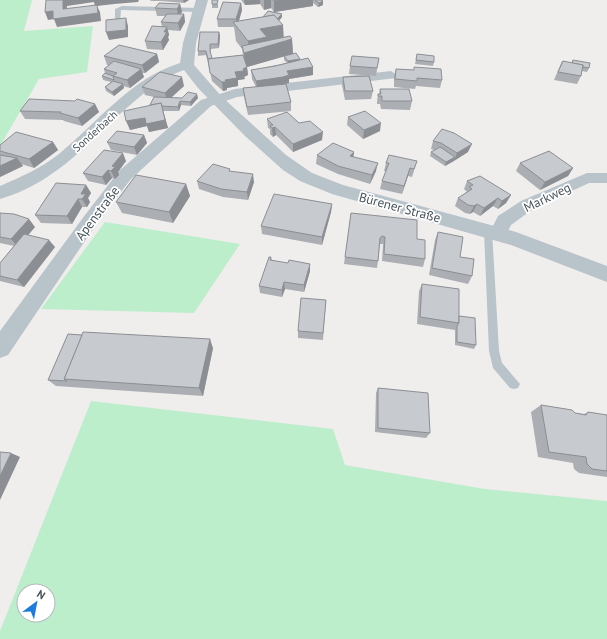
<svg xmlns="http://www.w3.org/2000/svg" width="607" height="639" viewBox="0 0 607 639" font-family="'PT Sans',sans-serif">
  <rect width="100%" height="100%" fill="#f0eded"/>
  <g fill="#bceecc" fill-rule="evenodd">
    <polygon points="0,0 32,0 24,31 93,26 87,72 39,79 0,146"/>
    <polygon points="105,222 240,244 194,313 41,309"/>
    <path d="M91,401L333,429L345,465L485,489L607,501V639H0V631ZM24,591H48V615H24Z"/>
  </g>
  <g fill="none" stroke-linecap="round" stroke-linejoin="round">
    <g fill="#b9c3ca" fill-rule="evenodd">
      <polygon points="122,6 199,8 202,10 199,12 122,10 121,10 120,22 115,23 115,9"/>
      <polygon points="488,228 492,231 499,351 502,363 520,384 518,388 514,389 510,388 493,368 489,351 484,231"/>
    </g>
    <g fill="#b9c3ca" fill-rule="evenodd">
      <polygon points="391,71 397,75 396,78 237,97 211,106 131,179 97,223 8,355 0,358 0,331 85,215 119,171 201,100 235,89"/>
      <polygon points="587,173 607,173 607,183 589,183 533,209 511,225 504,239 498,241 492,239 489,234 498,216 521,201"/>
    </g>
    <path fill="#b9c3ca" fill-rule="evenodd" d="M196,0H208L196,43L194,65L222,97L286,155L312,173L343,185L516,232L607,266V282L511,245L332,194L300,181L283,170L245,136L198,88L184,70C160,78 139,97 121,113C84,148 50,185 0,199V186C21,177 41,168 59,154C98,122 131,78 180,63L183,43Z"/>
  </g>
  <g fill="#abafb3">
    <polygon points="150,0 189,0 184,3 161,1 151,1"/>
    <polygon points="241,0 321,0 323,1 323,5 318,7 313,3 313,6 275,12 282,14 282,17 279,21 283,25 283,38 292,39 293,54 300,59 300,60 313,67 313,75 289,79 289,83 284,85 291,102 291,111 248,115 244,97 243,88 256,87 252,79 251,70 287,63 284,60 284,56 247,67 248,75 244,77 245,79 238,80 238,86 227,88 227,90 223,91 212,81 206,55 198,56 198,51 219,32 220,36 219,48 211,49 210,54 212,58 243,55 242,49 236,41 234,27 218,27 217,19 241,3 242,10 239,21 263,17 274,12 271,8 264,10 260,4 245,5"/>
    <polygon points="180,4 182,12 180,14 184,14 185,22 180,31 168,30 169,35 168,37 169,40 163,50 147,49 145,41 162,27 161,22 165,16 157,16 155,8"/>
    <rect x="212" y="4" width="6" height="4"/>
    <polygon points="157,54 159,62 145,73 142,73 144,77 130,88 123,86 124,88 114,96 106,91 105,87 111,82 103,80 102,76 105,73 104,69 109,65 107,65 104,56"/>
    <polygon points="417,54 434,62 433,66 415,64"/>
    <polygon points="379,58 376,76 349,74 350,66"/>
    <polygon points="573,60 589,68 587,72 582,71 581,76 577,84 554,80 562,61 571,63"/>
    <polygon points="414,67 442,80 440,88 416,86 415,89 394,87 394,77 396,69 414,70"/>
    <polygon points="343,77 373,91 371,99 345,100 342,85"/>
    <polygon points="184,86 171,98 198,98 191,106 181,105 179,111 163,111 168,128 149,132 147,126 130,130 150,105 154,97 145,95 142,87"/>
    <polygon points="380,89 412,101 410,110 381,109 380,104 377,104 377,102 378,94 379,94"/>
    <polygon points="95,104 99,112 82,126 64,121 63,120 25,119 20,111"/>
    <polygon points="348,117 380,131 363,139 347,125"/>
    <polygon points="267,119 299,123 322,140 293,152 276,135 273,137 270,134 270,129 268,128"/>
    <polygon points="442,129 468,152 445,166 430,156 431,152 434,150 431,149 433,141"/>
    <polygon points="144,135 147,143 137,155 111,150 107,142"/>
    <polygon points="53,142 58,150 34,168 21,164 23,166 0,177 0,145"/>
    <polygon points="354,152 353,157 376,171 370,184 338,174 316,164 317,155"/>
    <polygon points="126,161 118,172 119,175 115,179 112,178 106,185 88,181 83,173"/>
    <polygon points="417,161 412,177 408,176 402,194 380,189 382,181 386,171 384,171 386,163"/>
    <polygon points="520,163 573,168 568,176 540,190 516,171"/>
    <polygon points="197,181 254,182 248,200 223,197 199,189"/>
    <polygon points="467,181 511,195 506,203 498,209 493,206 480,216 473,212 470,214 465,213 455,206 458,198 467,192 464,189"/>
    <polygon points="186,184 190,196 173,223 122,213 116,202"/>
    <polygon points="86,185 91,193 88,198 90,202 87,207 82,207 72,224 41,223 35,215"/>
    <polygon points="332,204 331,212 322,245 262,234 261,226"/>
    <polygon points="0,213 35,227 28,235 55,247 24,287 0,281 0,263 14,246 0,243"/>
    <polygon points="351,213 417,239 425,259 423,267 382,261 383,244 380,244 378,261 377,268 344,264"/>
    <polygon points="438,232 460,257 472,276 468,284 429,275 435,240"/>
    <polygon points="271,257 272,260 310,271 304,292 285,289 282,297 260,293 259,286"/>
    <polygon points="422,284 459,316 476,345 474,349 455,345 455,330 417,324 419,291"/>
    <polygon points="326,300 323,340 298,338 298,331"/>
    <polygon points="213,348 203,396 56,386 48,380"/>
    <polygon points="378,388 430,433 426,438 375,432 376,393"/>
    <polygon points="541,405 575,413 584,414 588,412 607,416 607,477 579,473 574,469 573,463 538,457 531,412"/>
  </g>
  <g fill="#8b8e92">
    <polygon points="63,0 139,0 138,2 114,4 97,6 100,12 101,21 57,27 54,19 48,20 45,12 53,11 57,18 98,13 97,6 95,7 94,2 67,6 66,17 63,9"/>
    <polygon points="183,0 189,0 184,3"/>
    <polygon points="244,0 260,0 260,4 245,5"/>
    <polygon points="264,0 271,0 271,8 264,10"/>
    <polygon points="281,0 313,0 313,6 274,12 274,1"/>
    <polygon points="323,1 323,5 318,7 319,3"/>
    <polygon points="241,3 242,10 237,27 236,19"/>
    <polygon points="180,4 182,12 178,17 177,9"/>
    <polygon points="184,14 185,22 180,31 178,23"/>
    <polygon points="282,14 282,17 273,27 283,25 284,42 292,39 293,54 247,67 248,75 244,77 245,79 238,80 238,86 227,88 227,90 223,91 222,82 235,72 245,68 244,53 249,51 248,41 260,29 272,24"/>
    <polygon points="126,18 128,26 128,37 109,40 106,32"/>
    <polygon points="167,27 169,35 168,37 169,40 163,50 161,42 164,32"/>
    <polygon points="219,32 220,36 219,48 218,44"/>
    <polygon points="157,54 159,62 145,73 142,65"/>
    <polygon points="300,59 300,63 288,65 288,61"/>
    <polygon points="313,67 313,75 289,79 289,83 257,89 256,81 287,71"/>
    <polygon points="141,69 144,77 130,88 127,80"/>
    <polygon points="182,77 184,86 167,101 165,93"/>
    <polygon points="123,84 124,88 114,96 112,92"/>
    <polygon points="197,94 198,98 191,106 190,102"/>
    <polygon points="180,101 181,105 179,111 178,107"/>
    <polygon points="161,103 168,128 149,132 147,126 130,130 126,121"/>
    <polygon points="95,104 99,112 82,126 78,118"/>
    <polygon points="381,123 380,131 363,139 364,130"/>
    <polygon points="275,127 276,135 273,137 272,128"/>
    <polygon points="323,132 322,140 293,152 293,144"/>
    <polygon points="144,135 147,143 137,155 134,147"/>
    <polygon points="53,142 58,150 34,168 29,159"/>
    <polygon points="472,144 468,152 454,161 457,153"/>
    <polygon points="354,152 353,161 350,156"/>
    <polygon points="123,153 126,161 118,172 119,175 115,179 111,171 112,166"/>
    <polygon points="455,157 454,161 445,166 446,162"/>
    <polygon points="17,158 23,166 0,177 0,166"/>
    <polygon points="378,163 376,171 370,184 372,175"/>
    <polygon points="410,168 408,176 402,194 404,186"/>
    <polygon points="573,168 568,176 540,190 545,182"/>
    <polygon points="108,170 112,178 106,185 102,177"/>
    <polygon points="253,174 254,182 248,200 247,192"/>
    <polygon points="186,184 190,196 173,223 169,212"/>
    <polygon points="86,185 91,193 88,198 90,202 87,207 82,199 81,194"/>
    <polygon points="511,195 506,203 498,209 502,201"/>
    <polygon points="498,198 493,206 480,216 484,208"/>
    <polygon points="78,199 82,207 72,224 67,216"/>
    <polygon points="332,204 331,212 322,245 322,237"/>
    <polygon points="477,204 473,212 470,214 474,206"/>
    <polygon points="29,219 35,227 18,247 11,239"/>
    <polygon points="49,240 55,247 24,287 17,280"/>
    <polygon points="310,264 310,271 304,292 304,285"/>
    <polygon points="284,282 285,289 282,297 282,290"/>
    <polygon points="210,339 213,348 203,396 199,388"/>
    <polygon points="11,453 20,457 0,500 0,476"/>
  </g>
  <g fill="#c7cbd0" stroke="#8b8e92">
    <polygon points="46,0 63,0 63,9 97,5 98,13 53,19 53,11 45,12"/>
    <polygon points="212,0 218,0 217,4 212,4"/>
    <polygon points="273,0 281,0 274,1"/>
    <polygon points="315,0 321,0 323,1 319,3"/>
    <polygon points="223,2 241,3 236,19 217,19"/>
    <polygon points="159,3 180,4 177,9 155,8"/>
    <polygon points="268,11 282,14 277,19 274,15 263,17"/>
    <polygon points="167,14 184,14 178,23 161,22"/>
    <polygon points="274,15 283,25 260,29 267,37 248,41 233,22"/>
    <polygon points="126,18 126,30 106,32 106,20"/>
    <polygon points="152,26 167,27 164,32 167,32 161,42 145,41"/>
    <polygon points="200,32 219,32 218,44 210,44 210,51 212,58 208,59 206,51 198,51"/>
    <polygon points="290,36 292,39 244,53 242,46"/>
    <polygon points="119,45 157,54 142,65 104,56"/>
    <polygon points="296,53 300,59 288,61 284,56"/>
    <polygon points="417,54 434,56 434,62 416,60"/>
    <polygon points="243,55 247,67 243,69 244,71 235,72 237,78 225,80 226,82 222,82 210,73 208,59"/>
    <polygon points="352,56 379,58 377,68 350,66"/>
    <polygon points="308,58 313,67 287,71 289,75 283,77 256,81 251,70 275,66"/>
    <polygon points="573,60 590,63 589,68 583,67 583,65 572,63"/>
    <polygon points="114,61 141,69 127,80 113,76 117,73 104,69"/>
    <polygon points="563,61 583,65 581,76 558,72"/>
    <polygon points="414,67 441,69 442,80 417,78 417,81 395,79 396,69 414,70"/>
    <polygon points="160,72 182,77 165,93 142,87"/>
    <polygon points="105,73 113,76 114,80 102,76"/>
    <polygon points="369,76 373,91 345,91 343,77"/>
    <polygon points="113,81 123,84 112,92 105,87"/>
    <polygon points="286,84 291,102 247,107 243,88"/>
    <polygon points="380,89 409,89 412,101 382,101 382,96 378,96 378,94 381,94"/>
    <polygon points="188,92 197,94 190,102 180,101 178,107 162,106 161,103 150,105 154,97 182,98"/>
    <polygon points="29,99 75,101 77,99 95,104 78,118 60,113 61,112 20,111"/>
    <polygon points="161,103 165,120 146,124 145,118 126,121 124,111"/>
    <polygon points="365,111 381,123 364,130 348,117"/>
    <polygon points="287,112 299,123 310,121 323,132 293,144 275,127 272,128 270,126 273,125 267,119"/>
    <polygon points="442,129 454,133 472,144 457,153 441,143 433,141"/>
    <polygon points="117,131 144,135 134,147 107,142"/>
    <polygon points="16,132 53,142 29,159 0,151 0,145"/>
    <polygon points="333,143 354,152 350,156 378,163 372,175 338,166 317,155"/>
    <polygon points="440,147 455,157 446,162 431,152"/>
    <polygon points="104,150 123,153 112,166 115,167 111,171 108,170 102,177 83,173"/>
    <polygon points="549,151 573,168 545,182 520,163"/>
    <polygon points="0,155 17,158 0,166"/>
    <polygon points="389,155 417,161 414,169 410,168 404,186 382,181 389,163 386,163"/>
    <polygon points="213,164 230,169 229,171 253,174 247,192 221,189 197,181"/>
    <polygon points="136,175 186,184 169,212 116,202"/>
    <polygon points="480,176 511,195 502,201 498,198 484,208 477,204 474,206 468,205 458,198 472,189 469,187 473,185 467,181"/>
    <polygon points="56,183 86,185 81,194 86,194 82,199 78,199 67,216 35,215"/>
    <polygon points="274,194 332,204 322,237 261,226"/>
    <polygon points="0,213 14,214 29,219 11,239 0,237"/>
    <polygon points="351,213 417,220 417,239 425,240 425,259 384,254 385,237 382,236 380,238 378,261 345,257"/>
    <polygon points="438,232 463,237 460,257 474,259 472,276 432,268"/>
    <polygon points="24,234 49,240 17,280 0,276 0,263"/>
    <polygon points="269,257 271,257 270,260 288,263 289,260 310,264 304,285 284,282 282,290 259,286"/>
    <polygon points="422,284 459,289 459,323 420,317"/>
    <polygon points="301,298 326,300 323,333 298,331"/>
    <polygon points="459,316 475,318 476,345 457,342 457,326 459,323"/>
    <polygon points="83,332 210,339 199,388 64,379"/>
    <polygon points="68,334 82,335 64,379 67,381 48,380"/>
    <polygon points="378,388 428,393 430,433 378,428"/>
    <polygon points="541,405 572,410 575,413 586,415 588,412 607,415 607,471 592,469 587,464 586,457 549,452"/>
    <polygon points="0,452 11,453 0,476"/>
  </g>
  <g text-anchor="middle" stroke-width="3.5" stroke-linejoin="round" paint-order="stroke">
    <g font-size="11" fill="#46525a" stroke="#fff">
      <text transform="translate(95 131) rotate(-42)" y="4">Sonderbach</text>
    </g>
    <g font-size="13" fill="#46525a" stroke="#fff">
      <text transform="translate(547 197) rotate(-26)" y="5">Markweg</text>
      <text transform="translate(400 207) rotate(15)" y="5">Bürener Straße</text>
      <text transform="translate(97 213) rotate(-53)" y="5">Apenstraße</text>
    </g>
  </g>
  <g transform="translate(36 603) rotate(32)"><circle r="19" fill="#ffffff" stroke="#b5babd"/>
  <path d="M0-3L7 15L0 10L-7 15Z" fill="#1c7bdc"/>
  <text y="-6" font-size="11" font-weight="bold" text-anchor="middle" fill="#46525a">N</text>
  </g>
</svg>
